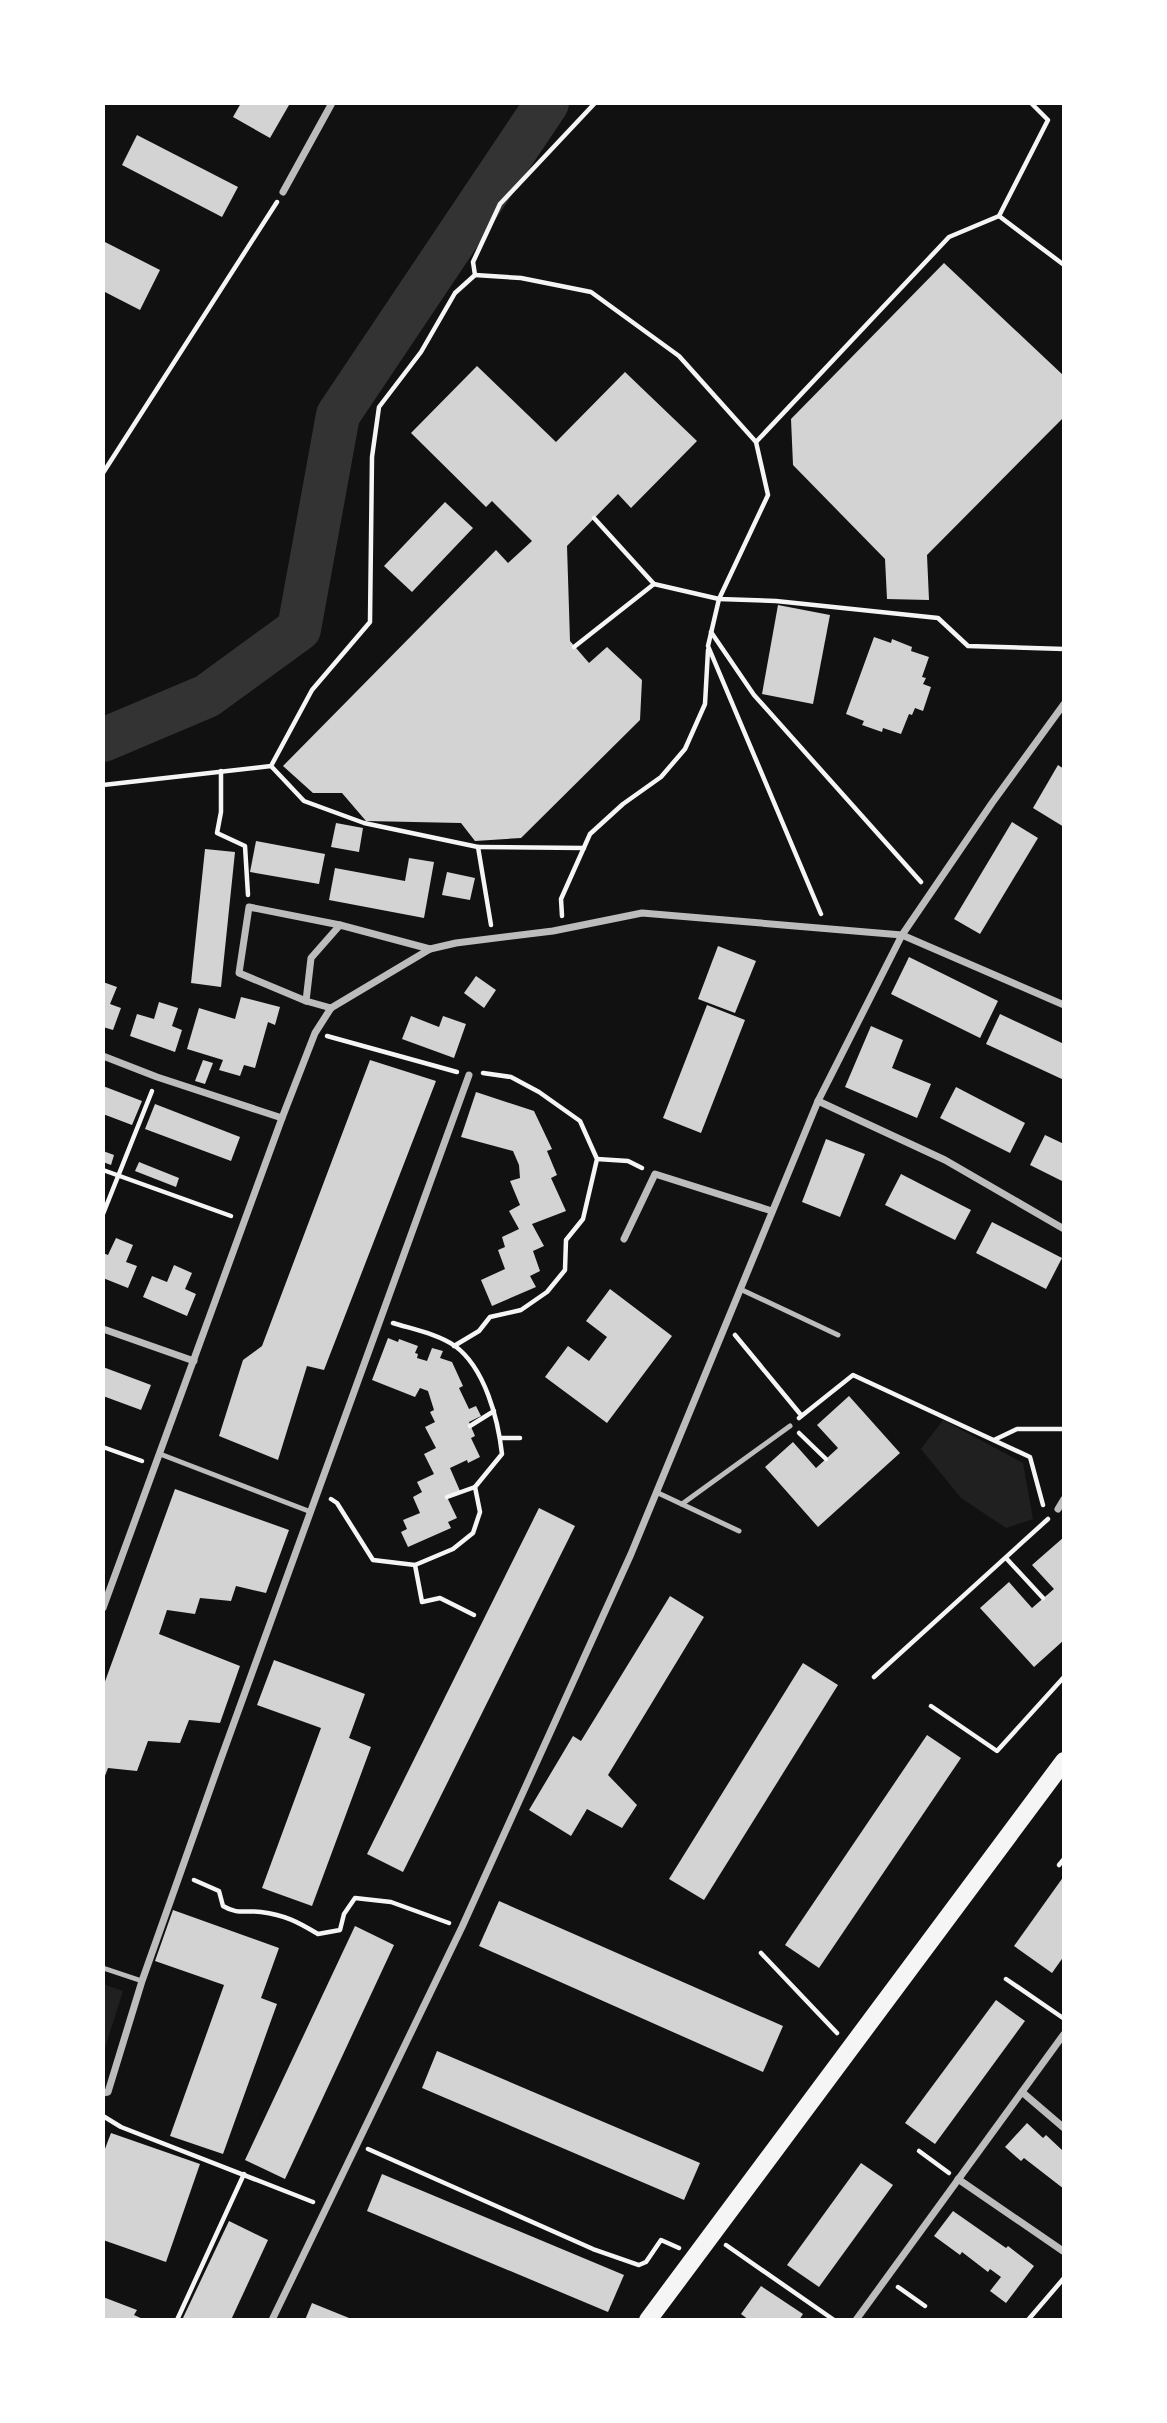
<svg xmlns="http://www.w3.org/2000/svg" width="1167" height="2423" viewBox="0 0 1167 2423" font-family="Inter,sans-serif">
  <rect width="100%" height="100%" fill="#111"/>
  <g fill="#202020">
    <polygon points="943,1420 1023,1463 1033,1519 1006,1528 961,1498 921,1449"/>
    <polygon points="103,1984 123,1991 103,2054"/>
  </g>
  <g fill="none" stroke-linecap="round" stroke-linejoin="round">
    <polyline stroke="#333" stroke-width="44" points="103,740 207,696 299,629 338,415 547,103"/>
  </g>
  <g fill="#d3d3d3">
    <polygon points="241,103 287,103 289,105 270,138 233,117"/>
    <polygon points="137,135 238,187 222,217 122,165"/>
    <polygon points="103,241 160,270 140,310 103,291"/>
    <polygon points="944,263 1064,376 1064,417 927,555 929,600 887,599 885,559 793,465 791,419"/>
    <polygon points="477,366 556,442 625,372 697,441 631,508 618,494 567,546 570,641 589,663 607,647 642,680 640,720 521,838 475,841 461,823 366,821 342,793 313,793 283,766 496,550 508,563 532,541 492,501 486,507 411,433"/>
    <polygon points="445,502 473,528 412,592 384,566"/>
    <polygon points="778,605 830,615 813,704 762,694"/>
    <polygon points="874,637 891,643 892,639 912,647 911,651 929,657 922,677 926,678 923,684 931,687 923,711 915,708 912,715 909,714 901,734 883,728 882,732 862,725 864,721 846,714"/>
    <polygon points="1058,765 1064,769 1064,827 1033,808"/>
    <polygon points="1012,822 1038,838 980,934 954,919"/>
    <polygon points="336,823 363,828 359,852 331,847"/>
    <polygon points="256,841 325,854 319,884 250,872"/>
    <polygon points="205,849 235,852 221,987 191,983"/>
    <polygon points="409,858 434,862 424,918 329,900 335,868 405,881"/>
    <polygon points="447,872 475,878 470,900 442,895"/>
    <polygon points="718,946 756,961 735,1013 698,999"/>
    <polygon points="909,957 998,1001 980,1038 891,994"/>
    <polygon points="476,976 496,990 484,1008 464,993"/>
    <polygon points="103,982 117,987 110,1004 121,1008 113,1030 103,1027"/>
    <polygon points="241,997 280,1007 275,1025 268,1022 255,1068 244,1065 240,1076 219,1070 223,1060 187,1049 199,1008 235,1019"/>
    <polygon points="159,1002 178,1008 172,1026 182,1030 175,1052 130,1036 137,1014 154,1019"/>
    <polygon points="707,1005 745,1020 701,1133 663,1118"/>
    <polygon points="1000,1014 1064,1044 1064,1080 986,1044"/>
    <polygon points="411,1016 439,1027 443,1016 466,1024 454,1058 402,1039"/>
    <polygon points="871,1026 903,1040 892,1068 931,1084 917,1118 845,1087"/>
    <polygon points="203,1060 213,1063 205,1084 195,1081"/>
    <polygon points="370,1060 436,1081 324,1370 307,1366 278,1460 219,1436 243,1360 262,1346"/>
    <polygon points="103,1086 142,1101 132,1125 103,1114"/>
    <polygon points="956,1087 1025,1123 1010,1153 940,1118"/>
    <polygon points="476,1092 534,1111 552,1149 547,1151 557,1175 551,1178 566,1211 532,1224 544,1246 533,1251 540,1271 530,1276 536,1287 492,1306 481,1280 505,1269 498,1250 505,1247 502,1237 519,1229 509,1211 520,1205 510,1181 520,1178 519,1165 513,1151 461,1137"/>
    <polygon points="155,1104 240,1137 231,1161 145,1129"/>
    <polygon points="1045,1135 1064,1144 1064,1182 1030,1165"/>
    <polygon points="826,1139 865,1154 840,1217 802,1202"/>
    <polygon points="103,1151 114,1155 111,1165 103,1162"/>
    <polygon points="139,1162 179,1178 176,1187 135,1171"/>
    <polygon points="901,1174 971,1210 955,1240 885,1205"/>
    <polygon points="992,1222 1062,1258 1046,1289 976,1253"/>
    <polygon points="116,1238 133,1245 126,1262 137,1266 128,1288 103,1278 103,1253 108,1255"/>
    <polygon points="174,1265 192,1273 185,1289 196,1294 187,1316 143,1297 152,1276 167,1282"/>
    <polygon points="610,1289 672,1336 607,1423 545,1377 568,1346 589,1361 607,1337 586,1321"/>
    <polygon points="388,1338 398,1342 399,1339 418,1346 415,1353 418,1354 417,1358 427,1361 432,1348 443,1351 440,1358 452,1362 463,1386 459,1388 469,1409 476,1406 481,1416 469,1422 475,1436 471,1438 480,1457 468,1463 467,1460 450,1468 460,1491 447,1497 457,1518 448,1522 451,1528 408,1547 401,1532 407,1529 403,1520 420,1513 413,1497 422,1492 417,1482 434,1474 424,1454 436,1448 425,1427 435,1422 430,1412 434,1410 428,1391 420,1388 415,1397 372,1380"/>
    <polygon points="103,1367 151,1385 141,1410 103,1396"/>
    <polygon points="849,1396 900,1453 818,1527 765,1467 793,1442 816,1468 838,1448 817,1425"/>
    <polygon points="175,1489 289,1530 266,1593 236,1586 231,1601 200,1598 195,1614 167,1610 159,1634 240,1666 220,1723 189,1720 180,1743 148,1741 137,1771 108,1768 103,1781 103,1687"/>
    <polygon points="539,1508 575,1526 403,1872 367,1854"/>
    <polygon points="1064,1537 1064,1640 1034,1667 980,1608 1009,1582 1032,1608 1054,1589 1032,1565"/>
    <polygon points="670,1596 704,1617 608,1775 637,1805 622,1828 587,1809 571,1836 529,1810 573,1736 581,1741"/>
    <polygon points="274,1660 365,1694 349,1738 371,1747 312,1906 262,1888 321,1728 257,1705"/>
    <polygon points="803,1663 838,1685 704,1900 669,1879"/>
    <polygon points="927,1735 961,1758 819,1968 785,1945"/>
    <polygon points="1064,1876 1064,1956 1052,1973 1014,1946"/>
    <polygon points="499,1901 783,2026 763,2072 479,1946"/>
    <polygon points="173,1910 279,1948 261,1998 277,2004 223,2154 170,2136 224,1985 155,1961"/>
    <polygon points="355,1926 394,1945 285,2179 245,2160"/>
    <polygon points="996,2000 1025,2021 935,2144 905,2123"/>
    <polygon points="437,2051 700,2163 684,2200 422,2088"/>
    <polygon points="1027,2123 1043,2138 1046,2135 1062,2150 1064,2148 1064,2189 1024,2158 1021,2161 1005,2147"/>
    <polygon points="111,2133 200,2164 166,2262 103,2240 103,2154"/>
    <polygon points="861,2163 893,2185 819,2287 787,2265"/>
    <polygon points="382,2174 624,2275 608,2312 367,2211"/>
    <polygon points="953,2211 1006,2248 1008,2246 1034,2266 1006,2303 990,2291 1001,2277 990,2269 988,2272 962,2252 960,2255 934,2236"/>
    <polygon points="229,2221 268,2240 231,2320 182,2320"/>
    <polygon points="761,2286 803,2314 799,2320 749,2320 741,2314"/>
    <polygon points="103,2297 137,2310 134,2315 145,2320 103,2320"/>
    <polygon points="312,2303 354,2320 305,2320"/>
  </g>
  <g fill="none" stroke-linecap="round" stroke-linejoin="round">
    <g stroke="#f5f5f5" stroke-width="4.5">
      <polyline points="1031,103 1048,120 999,216 1064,265"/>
      <polyline points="475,275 521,278 591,292 679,356 756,442 768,495 719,599 708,646 821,914"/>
      <polyline points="756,442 949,237 999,216"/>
      <polyline points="103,473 277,202"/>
      <polyline points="594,518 654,584 719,599 776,601 938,618 968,646 1064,649"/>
      <polyline points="711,632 754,695 921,882"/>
      <polyline points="574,647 654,584"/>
      <polyline points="271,766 304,801 364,823 478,847 491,925"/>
      <polyline points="221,771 221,812 217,833 245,846 248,895"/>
      <polyline points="103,785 271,766 312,690 370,622 372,457 379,407 421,352 455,293 475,275 473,262 500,204 595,103"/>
      <polyline points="478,847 584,848"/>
      <polyline points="562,916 561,899 590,834 623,804 661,777 685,749 705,704 708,650"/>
      <polyline points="327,1036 457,1072"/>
      <polyline points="597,1159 628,1161 642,1168"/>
      <polyline points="103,1170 231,1216"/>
      <polyline points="103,1214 152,1091"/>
      <polyline points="735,1335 801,1415"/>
      <polyline points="454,1346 479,1331 490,1317 521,1310 547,1292 565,1270 566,1240 583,1219 597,1159 580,1121 539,1092 511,1077 483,1073"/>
      <polyline points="799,1418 853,1375 1030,1457 1043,1505"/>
      <polyline points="470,1426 494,1411"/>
      <polyline points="799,1433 826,1459"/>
      <polyline points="500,1438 520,1438"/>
      <polyline points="994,1440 1017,1429 1064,1429"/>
      <polyline points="103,1447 142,1461"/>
      <polyline points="447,1497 475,1487"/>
      <path d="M331,1499L337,1503L373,1560L415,1565L453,1549L473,1533L480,1512L475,1487L502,1454C498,1419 485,1368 455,1346C438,1334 412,1329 393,1323"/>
      <polyline points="1006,1558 1043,1598"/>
      <polyline points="415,1565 422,1602 440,1598 474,1615"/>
      <polyline points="874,1677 1048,1519"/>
      <polyline points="931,1706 997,1751 1064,1677"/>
      <polyline points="1059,1865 1064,1859"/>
      <path d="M194,1880L219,1891L223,1906C238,1915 245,1910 261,1912C285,1915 298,1922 318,1934L340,1930L344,1914L355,1898L391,1902L449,1923"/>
      <polyline points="761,1953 837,2033"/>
      <polyline points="1006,1979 1063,2018"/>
      <polyline points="103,2116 121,2127 313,2202"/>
      <polyline points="368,2149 593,2249 639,2265 646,2262 661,2240 679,2248"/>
      <polyline points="919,2151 949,2173"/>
      <polyline points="726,2245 834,2320"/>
      <polyline points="898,2287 925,2306"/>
      <polyline points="177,2320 244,2174"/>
      <polyline points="1028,2320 1064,2278"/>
    </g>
    <g stroke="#bcbcbc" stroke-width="5">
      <polyline points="740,1289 838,1335"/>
      <polyline points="160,1454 311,1512"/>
      <polyline points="656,1492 739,1531"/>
      <polyline points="682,1504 790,1426"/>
      <polyline points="103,1968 142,1981"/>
    </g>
    <g stroke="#bcbcbc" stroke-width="7">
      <polyline points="283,192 332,103"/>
      <polyline points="306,1001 239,973 249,907 340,925"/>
      <polyline points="331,1008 306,1001 311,958 340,925 430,949"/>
      <polyline points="103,1056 157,1077 282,1118"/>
      <polyline points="818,1101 945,1160 1064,1229"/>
      <polyline points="624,1239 655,1174 772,1211"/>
      <polyline points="103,1329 194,1361"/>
      <polyline points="1058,1509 1064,1499"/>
      <polyline points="103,1608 282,1118 315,1033 331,1008 430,949 456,943 553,931 642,913 902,935 1064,1005"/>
      <polyline points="1022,2092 1064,2128"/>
      <polyline points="103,2093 108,2092 142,1981 219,1764 469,1075"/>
      <polyline points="958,2179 1063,2251"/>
      <polyline points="272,2320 462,1927 631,1554 818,1101 902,935 992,803 1064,704"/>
      <polyline points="856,2320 1064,2034"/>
    </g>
    <polyline stroke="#f5f5f5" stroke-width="18" points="648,2320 1064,1761"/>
  </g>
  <rect width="1167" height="2423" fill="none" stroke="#ffffff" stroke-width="210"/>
</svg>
